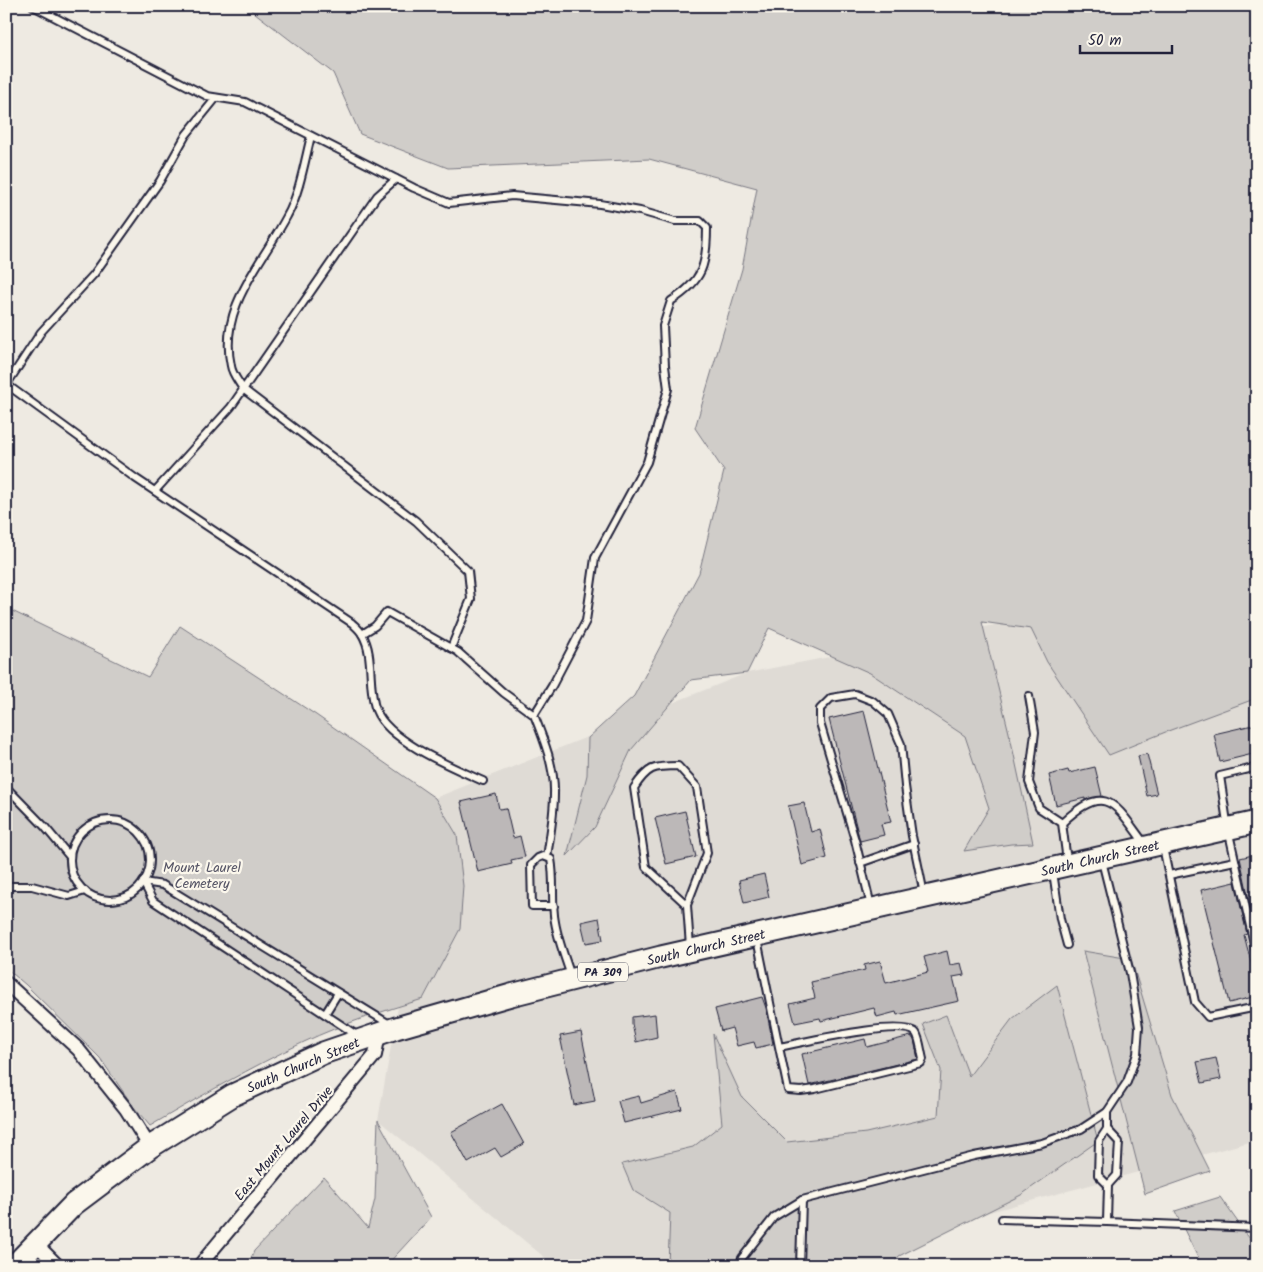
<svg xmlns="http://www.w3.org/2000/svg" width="1263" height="1272" viewBox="0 0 1263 1272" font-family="Kalam,sans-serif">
  <rect width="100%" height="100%" fill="#eeeae2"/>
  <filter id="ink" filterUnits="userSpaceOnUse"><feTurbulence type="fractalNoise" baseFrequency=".02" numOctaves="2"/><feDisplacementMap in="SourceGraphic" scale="10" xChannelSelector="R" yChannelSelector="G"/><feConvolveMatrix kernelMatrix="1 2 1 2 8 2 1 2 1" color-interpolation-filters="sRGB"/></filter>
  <g filter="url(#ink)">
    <polygon fill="#dfdbd5" points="1257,574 1257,1140 789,1266 555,1266 378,1120 435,798 747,673"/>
    <g fill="#d0cdc9" stroke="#797882">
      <polygon points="246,6 1257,6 1257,698 1168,731 1109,755 1047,662 1031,629 982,622 1011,741 1033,843 1011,844 964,851 989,808 965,736 870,673 769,628 747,673 691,680 631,750 595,827 567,856 587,775 588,738 634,696 699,573 724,471 695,428 742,269 757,188 649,159 448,168 360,134 333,73"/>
      <path d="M6,608L148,677L180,626L316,715L435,798L457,835L463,886L460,929L423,999C383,1011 342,1024 304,1042C251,1067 201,1096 150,1126L133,1106L100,1058L26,985L6,968Z"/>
      <polygon points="1083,951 1131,959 1172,1095 1210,1171 1145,1194"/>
      <polygon points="1057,985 1098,1141 1021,1195 899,1256 892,1266 668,1266 670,1213 633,1190 622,1164 693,1147 722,1124 713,1034 742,1097 787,1142 866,1133 938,1116 941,1070 923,1024 946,1015 969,1076 1012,1019"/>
      <polygon points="378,1120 431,1217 386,1266 317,1266 314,1263 311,1266 248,1266 254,1251 324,1177 368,1228 375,1199"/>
      <polygon points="1220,1197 1257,1249 1257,1266 1202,1266 1175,1211"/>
    </g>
    <g fill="#bcb8b8" stroke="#22223b">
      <polygon points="864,711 891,822 881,824 884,835 860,841 829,719"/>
      <polygon points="1257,724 1257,753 1220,762 1214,734"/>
      <polygon points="1147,754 1157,794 1147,796 1138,756"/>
      <polygon points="1095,767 1102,796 1085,800 1085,798 1056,805 1049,775 1068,770 1069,773"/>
      <polygon points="496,794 499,809 506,808 513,838 520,836 525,857 511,860 512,864 478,872 461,802"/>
      <polygon points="804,803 811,832 820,829 827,858 802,865 788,806"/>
      <polygon points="685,811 696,857 666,864 655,818"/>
      <polygon points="1257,854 1257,932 1256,932 1240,858"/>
      <polygon points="764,874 769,897 744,903 739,880"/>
      <polygon points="1235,882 1247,934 1244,935 1257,985 1257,996 1229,1003 1201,890"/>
      <polygon points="599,918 603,940 586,943 581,922"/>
      <polygon points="947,951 950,965 961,963 964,975 953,977 959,1001 897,1015 896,1012 877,1017 874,1008 821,1021 820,1018 795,1023 790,1004 815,998 811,982 865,970 864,965 880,961 886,983 928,972 924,957"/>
      <polygon points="762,997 766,1008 773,1044 756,1048 754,1042 737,1046 732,1028 721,1031 715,1009"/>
      <polygon points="655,1014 657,1037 636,1042 632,1024 632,1017"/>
      <polygon points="581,1032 595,1101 574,1105 560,1036"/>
      <polygon points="911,1036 914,1040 918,1059 809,1085 802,1054 865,1039 867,1047"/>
      <polygon points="1216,1058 1221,1079 1202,1083 1197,1062"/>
      <polygon points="677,1092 682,1109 624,1123 618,1101 639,1096 641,1103"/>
      <polygon points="502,1104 524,1144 501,1157 495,1148 468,1163 451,1132"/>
    </g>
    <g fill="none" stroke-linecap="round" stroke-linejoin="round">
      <g stroke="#22223b" stroke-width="10">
        <g id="service">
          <path d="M33,6L207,96L245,102L414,188L449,203L512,196L600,204L640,211L675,221H700L707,228C707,264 703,281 671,301L663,326L665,366L668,389L647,462L595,558L586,621L552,686L534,715C544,740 555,768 554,794C554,815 550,836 547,857"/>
          <path d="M311,136C305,160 299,195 287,216C262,264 218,307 231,366C232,374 239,382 243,389L416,521L468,571L471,599L451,648"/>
          <path d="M6,384L135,478L352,623C355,626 360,630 362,634C375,655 367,688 376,710C388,741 454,768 483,781"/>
          <polyline points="7,384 41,332 94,274 160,181 186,135 216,98"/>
          <polyline points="155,491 231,407 377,196 396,179"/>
          <polyline points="362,634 375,626 387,612 458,652 504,693 534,715"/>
          <polyline points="1029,696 1035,732 1029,782 1039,808 1062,823 1067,861"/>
          <polyline points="1257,767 1220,776 1228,829 1257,957"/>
          <polyline points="6,787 45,827 70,857"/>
          <circle cx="110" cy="860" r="40"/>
          <path d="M1062,823C1107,780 1116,806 1145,844"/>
          <polyline points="1163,847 1195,1002 1208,1017 1257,1007"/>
          <polyline points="860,863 914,844"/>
          <polyline points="1053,872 1060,919 1067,945"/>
          <polyline points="1169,875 1235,861"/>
          <polyline points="6,886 32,886 69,896 85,891"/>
          <path d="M687,905L646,867L634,788C648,767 653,766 678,766L697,787L707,853L687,905L690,947"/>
          <path d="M554,906H532L531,865L538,858L543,856L551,859C555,880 551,902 555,922C558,940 565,958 571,976"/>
          <polyline points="871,906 855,840 820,723 820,709 831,698 855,694 873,701 888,714 901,744 905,786 912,836 924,894"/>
          <path d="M757,939L779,1047C801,1043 903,1018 916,1033C920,1039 921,1052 923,1059L921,1063L815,1089L801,1091L788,1090L779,1047"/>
          <polyline points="325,1014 338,993"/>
          <polyline points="358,1036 153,901 143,882 163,885 391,1025"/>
          <polyline points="1107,1112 1107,1129 1099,1141 1098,1175 1108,1185"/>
          <polyline points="1107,1129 1119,1142 1117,1175 1108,1185 1107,1222 1257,1228"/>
          <polyline points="1002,1219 1107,1222"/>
          <polyline points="739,1266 742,1258 774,1217 802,1200 974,1156 1042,1143 1081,1129 1107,1112 1127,1082 1137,1054 1139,1027 1130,973 1102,861"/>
          <polyline points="800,1266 802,1200"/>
        </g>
      </g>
      <g stroke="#22223b" stroke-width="16">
        <g id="minor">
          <polyline points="6,983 78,1049 126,1109 150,1147"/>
          <polyline points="36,1244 58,1266"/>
          <polyline points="199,1266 375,1055 379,1034"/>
        </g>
      </g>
      <g stroke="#22223b" stroke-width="25">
        <polyline id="trunk" points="14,1266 74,1204 150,1147 233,1095 323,1053 396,1028 511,995 661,957 1257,822"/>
      </g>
      <use href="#service" stroke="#fbf7ec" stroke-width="6"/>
      <use href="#minor" stroke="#fbf7ec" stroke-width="12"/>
      <use href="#trunk" stroke="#fbf7ec" stroke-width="21"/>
    </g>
  </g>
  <g text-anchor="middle" stroke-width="4.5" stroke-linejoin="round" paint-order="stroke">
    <rect fill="#fbf7ec" stroke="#636270" stroke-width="1" x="578" y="962.5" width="50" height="19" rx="4"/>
    <g font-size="12" font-weight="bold" fill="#22223b">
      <text x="603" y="976">PA 309</text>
    </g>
    <g font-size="14" fill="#22223b" stroke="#fbf7ec">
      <text transform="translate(1100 858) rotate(-13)" y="5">South Church Street</text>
      <text transform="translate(706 947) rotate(-13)" y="5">South Church Street</text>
      <text transform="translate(303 1065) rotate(-23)" y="5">South Church Street</text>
      <text transform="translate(283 1143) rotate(-50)" y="5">East Mount Laurel Drive</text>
    </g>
    <g font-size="14" fill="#565566" stroke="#fbf7ec">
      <text x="202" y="872">Mount Laurel<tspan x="202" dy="16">Cemetery</tspan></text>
    </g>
  </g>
  <rect width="1263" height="1272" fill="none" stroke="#fbf7ec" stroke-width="25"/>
  <rect x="12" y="12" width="1238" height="1247" fill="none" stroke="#22223b" stroke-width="2" filter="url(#ink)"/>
  <path d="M1080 45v8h92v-8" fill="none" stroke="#22223b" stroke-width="2.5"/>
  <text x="1088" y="45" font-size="15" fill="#22223b" stroke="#fbf7ec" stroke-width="4" paint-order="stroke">50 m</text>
</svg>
